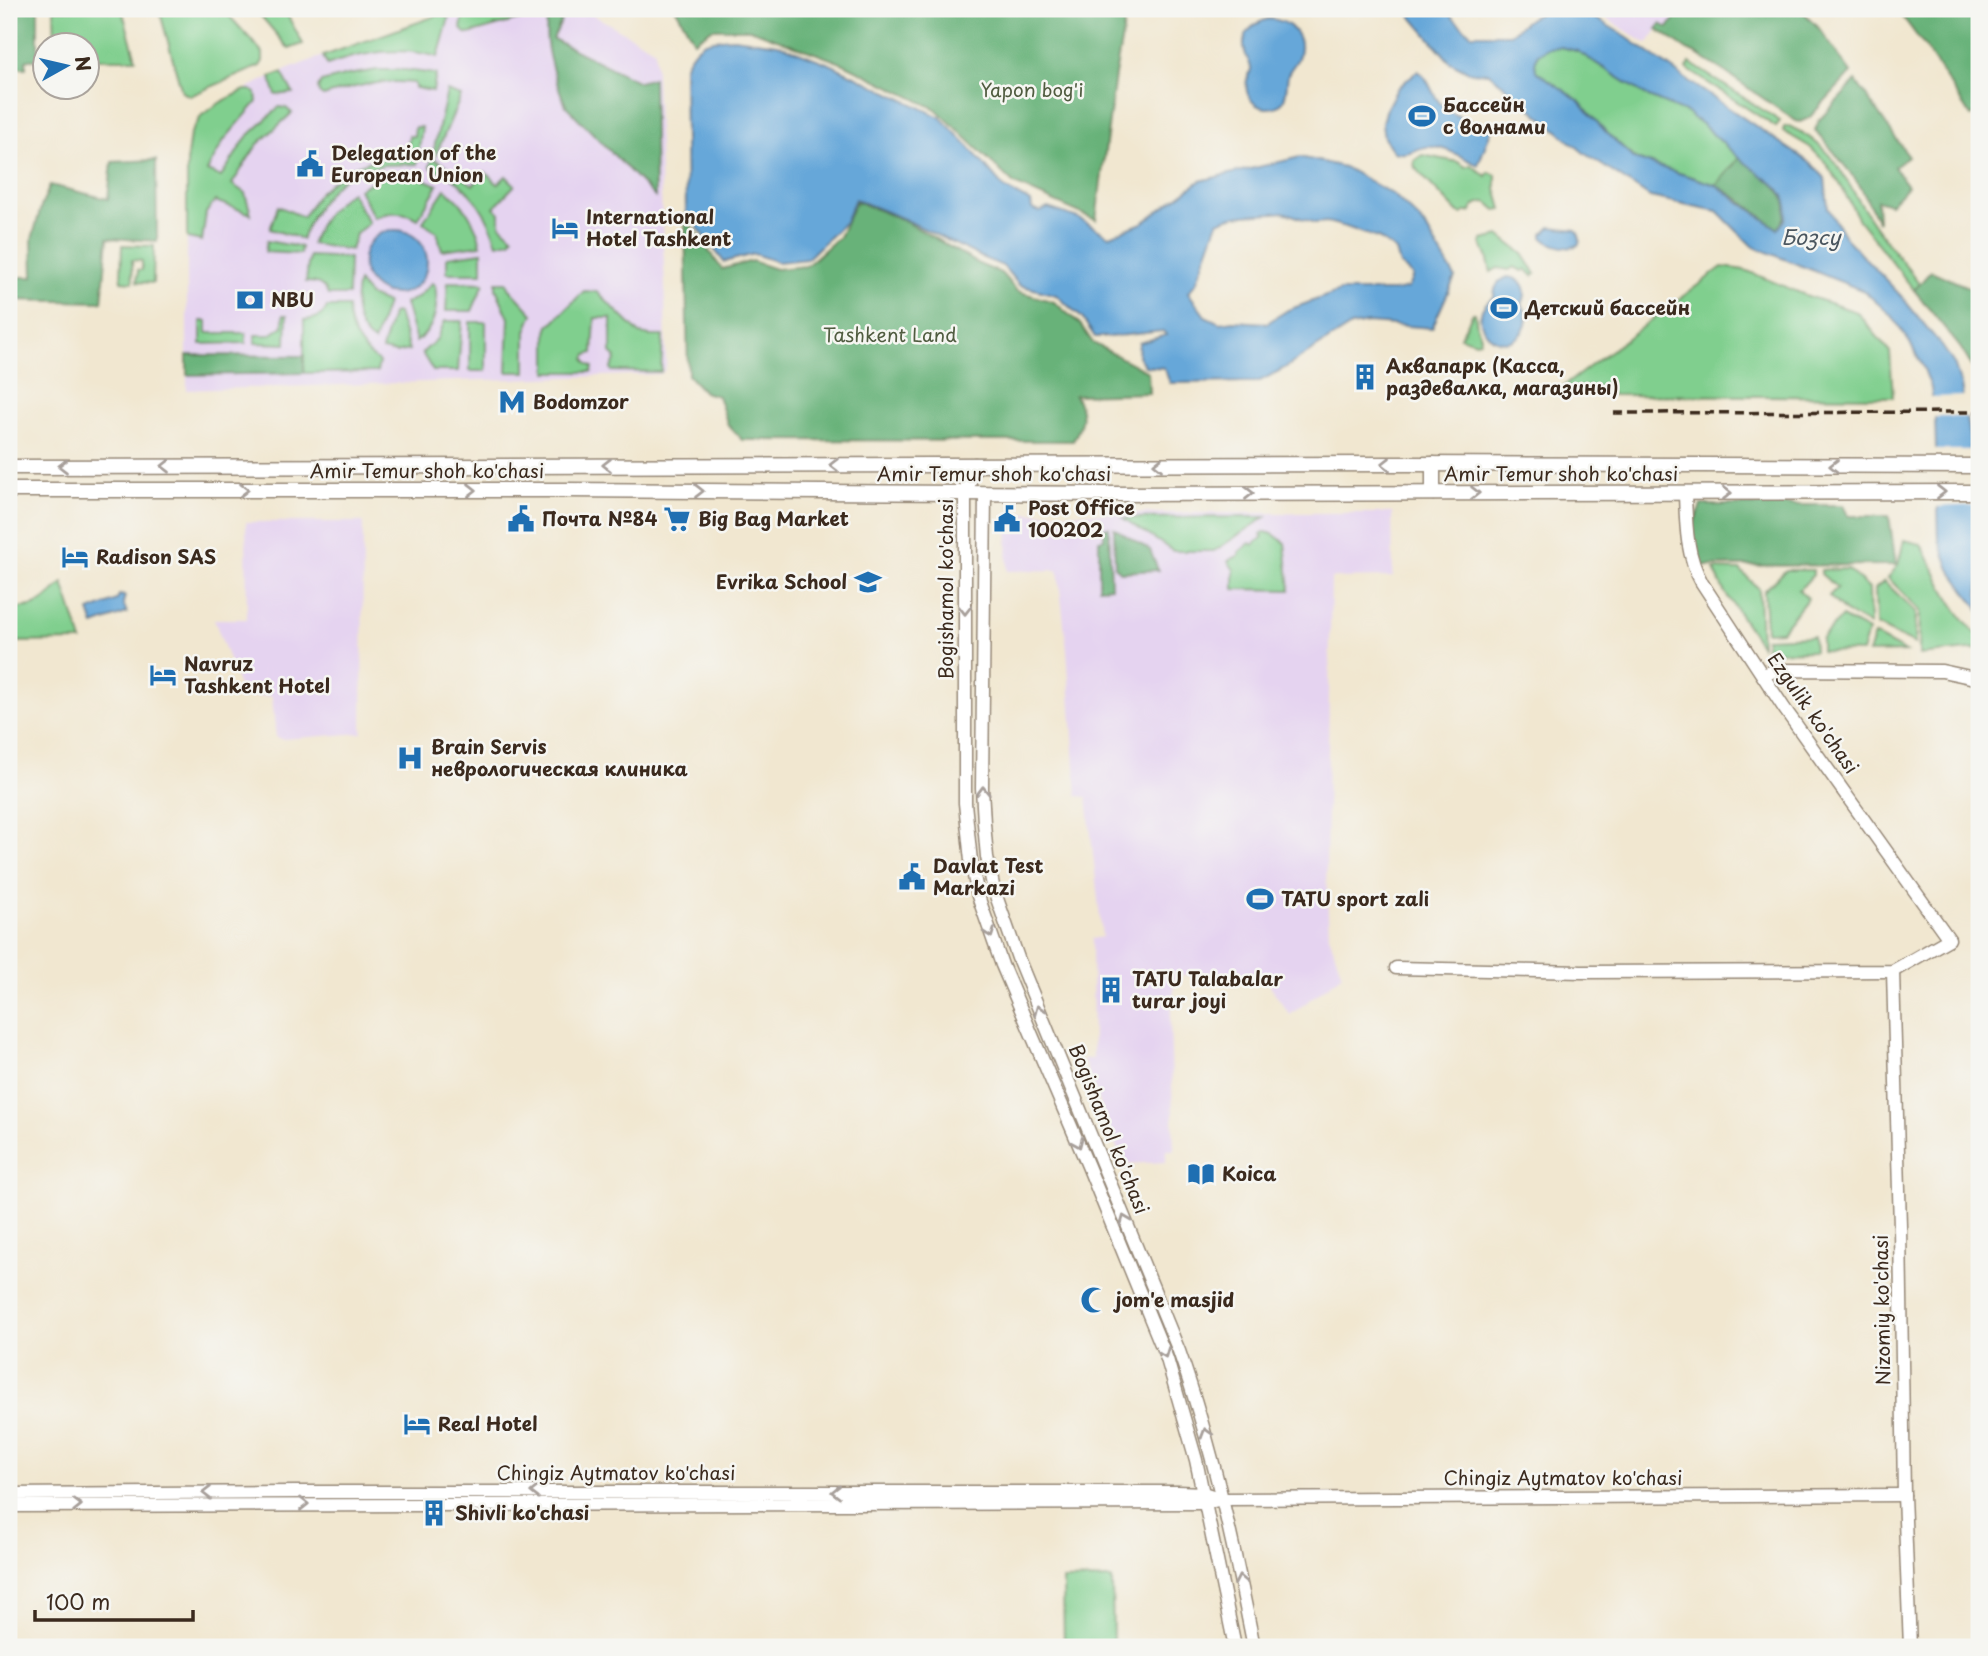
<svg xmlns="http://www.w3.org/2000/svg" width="1988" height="1656" viewBox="0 0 1988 1656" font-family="'Playpen Sans',sans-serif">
  <rect width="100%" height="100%" fill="#f6f6f2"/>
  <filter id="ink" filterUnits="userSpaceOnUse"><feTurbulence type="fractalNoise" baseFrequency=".0143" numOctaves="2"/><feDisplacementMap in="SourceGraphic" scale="14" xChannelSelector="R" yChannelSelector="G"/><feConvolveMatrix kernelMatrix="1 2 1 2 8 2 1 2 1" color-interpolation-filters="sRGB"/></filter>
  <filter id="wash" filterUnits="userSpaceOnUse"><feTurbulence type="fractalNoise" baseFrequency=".00686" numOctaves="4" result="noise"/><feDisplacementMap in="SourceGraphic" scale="28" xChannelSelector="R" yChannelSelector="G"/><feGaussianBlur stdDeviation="1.57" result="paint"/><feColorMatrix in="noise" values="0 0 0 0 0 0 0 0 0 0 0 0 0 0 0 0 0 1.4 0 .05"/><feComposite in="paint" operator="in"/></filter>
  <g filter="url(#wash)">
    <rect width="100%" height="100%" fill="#f1e7d0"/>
    <g fill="#e5d3f0">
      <polygon points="455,9 583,9 655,50 665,289 666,366 664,371 661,374 187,390 187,149 190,134 197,121 221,102 269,77 304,63"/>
      <polygon points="1592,9 1681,9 1668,29 1661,24 1647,44"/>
      <polygon points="1008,513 1392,513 1393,577 1331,578 1326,870 1329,935 1342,975 1290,1015 1262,974 1176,975 1170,1020 1174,1150 1166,1150 1166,1162 1123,1164 1083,1059 1093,1059 1092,939 1102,937 1087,797 1077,796 1067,650 1058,570 1007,571"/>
      <polygon points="246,522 363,522 362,733 282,739 276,737 272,696 243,697 214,619 247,619"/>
    </g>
    <g fill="#80cf8e" stroke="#5e7c56" stroke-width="2">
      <polygon points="54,9 122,9 136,59 88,59 88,46 55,45"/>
      <polygon points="159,9 223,9 263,53 263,61 260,66 190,96 182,92"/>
      <polygon points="255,9 284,9 303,44 289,49"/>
      <polygon points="464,9 536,9 521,19 469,34 465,33 461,29"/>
      <path d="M441,14L449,18L438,57C401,46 363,52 327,65L323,56Z"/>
      <polygon points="1560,47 1577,51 1649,97 1687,113 1703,125 1739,158 1716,185 1636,159 1606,132 1578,100 1536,71 1535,63 1537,55 1547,48"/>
      <polygon points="1690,63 1780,121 1776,127 1687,69"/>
      <path d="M377,70H405L436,74L433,91L415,88L414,83C379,79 356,86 323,96L319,93L318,88L321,82L348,75Z"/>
      <polygon points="282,73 293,93 276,95 270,77"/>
      <polygon points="245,90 251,90 256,93 257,102 224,140 207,171 221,177 246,138 279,107 286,108 292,113 257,145 232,184 245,193 251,214 215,201 206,213 202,241 187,238 187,157 190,134 202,115 221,102"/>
      <polygon points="447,91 461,96 434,159 447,166 443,173 430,167"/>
      <path d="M1789,126C1834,146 1843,177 1867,214C1883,239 1902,261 1920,284L1914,290L1859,220L1840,184L1825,162L1810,147L1783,131L1784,127Z"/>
      <polygon points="415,127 422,127 417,164 383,165 351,174 348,169 377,159 407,156 409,136 414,136"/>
      <path d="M1422,155L1458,162L1466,167L1471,165L1486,176L1489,172L1496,175V188L1502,209L1496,210L1487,202C1480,202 1473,204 1471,212H1465L1462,214L1458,213L1415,168L1414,161Z"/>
      <path d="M455,172L473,185L485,172L498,184L506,176L515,185L494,207L500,213V225L513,237L510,241L497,244C489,215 475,196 452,177Z"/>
      <path d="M342,173L344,178C324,194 311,215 302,239L270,229L278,206L303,217L319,193Z"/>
      <path d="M398,175L418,177L438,185L418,219C403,210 389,211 374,218L359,189L377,179Z"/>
      <path d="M445,189C464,203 476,222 481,245L442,250L437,232L423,222Z"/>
      <path d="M351,192L369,223L356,234L351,250L311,244C319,222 331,205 351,192Z"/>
      <polygon points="1500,236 1523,254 1536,274 1533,276 1526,269 1523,271 1514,267 1509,270 1498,268 1491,272 1487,256 1481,243 1483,240"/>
      <polygon points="267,241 301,247 300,254 265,252"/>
      <polygon points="122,245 154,246 153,283 137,282 138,270 142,270 142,261 132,260 133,282 121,281"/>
      <polygon points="482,252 482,273 447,273 447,257"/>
      <path d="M309,256L349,258L348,295H328C324,284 317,282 306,282Z"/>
      <polygon points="1722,267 1745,270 1805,295 1857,312 1890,352 1893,397 1612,395 1608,386 1561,388"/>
      <path d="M358,282L370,296L387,303L374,342C354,329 353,304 358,282Z"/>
      <polygon points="448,282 484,283 472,311 446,311"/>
      <polygon points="496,282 507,282 509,288 533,314 526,331 526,372 507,372 509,318 496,289"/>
      <path d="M432,283L435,285C439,307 435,329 416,342L405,303L417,298Z"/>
      <polygon points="584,291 597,292 640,334 651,336 663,336 661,372 612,371 611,368 616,358 611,353 611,318 595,318 593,353 587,355 585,359 587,363 593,367 592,372 547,372 547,332 549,326"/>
      <path d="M327,307H348C348,331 359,348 379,362L377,372L304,373V320C315,319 323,317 327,307Z"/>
      <polygon points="398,313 409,350 396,353 382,350 392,314"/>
      <polygon points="1473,313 1475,313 1477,327 1481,336 1480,341 1476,342 1460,337"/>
      <polygon points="283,315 287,315 286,344 255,343 255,335 270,335 283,326"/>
      <polygon points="201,321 207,321 207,333 246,333 246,343 201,344"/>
      <polygon points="445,321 462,321 458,371 433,371 422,353 437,339"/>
      <rect x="470" y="322" width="16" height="49"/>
      <polygon points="1266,517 1214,551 1173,551 1123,518"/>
      <polygon points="1265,532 1273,534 1285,543 1290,590 1234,589 1234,570 1228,561 1240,555 1239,552 1250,543 1253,545 1263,537 1261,535"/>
      <path d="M1904,540L1921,544C1940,579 1949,607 1979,636V649L1919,655L1920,610L1888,578L1898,565Z"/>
      <polygon points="1714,569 1740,570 1759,589 1761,646 1724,591"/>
      <polygon points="1848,569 1869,589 1870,625 1845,612 1829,596 1837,588 1821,574 1821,570"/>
      <polygon points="1786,570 1813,570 1813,575 1799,590 1808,598 1781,631 1766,632 1764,591"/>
      <polygon points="1884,581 1916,612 1915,644 1876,625 1875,589"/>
      <path d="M63,583L82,641L9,642V608C37,609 43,602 63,583Z"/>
      <polygon points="1842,617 1868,631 1862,652 1821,651 1821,639"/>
      <polygon points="1874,635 1906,652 1868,653"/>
      <polygon points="1813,636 1814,651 1766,652 1766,638"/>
      <polygon points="1112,1579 1113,1647 1064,1647 1063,1580"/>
    </g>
    <g fill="#68b279" stroke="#526e4c" stroke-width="2">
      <polygon points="9,9 38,9 38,60 26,60 26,68 9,67"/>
      <path d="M551,9H567L553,39L639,82L653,78L655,197L566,106C555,80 538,36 551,9Z"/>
      <polygon points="676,9 1127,9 1115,75 1096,220 1014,184 936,109 844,64 750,29 712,29 694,41"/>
      <polygon points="1681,9 1800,9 1818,27 1851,73 1809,118 1800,122 1796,121 1725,72 1696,54 1687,50 1657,29 1661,24 1668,28"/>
      <polygon points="1897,9 1979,9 1979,112 1971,117 1928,51"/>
      <polygon points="1856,81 1908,156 1894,167 1908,186 1890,204 1877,200 1878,222 1860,186 1834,152 1815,130 1820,119"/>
      <path d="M1739,158C1764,177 1803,194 1778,229L1739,199L1716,185Z"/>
      <polygon points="156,160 157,241 108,238 102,302 9,300 9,277 33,277 32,239 41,207 50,185 108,199 112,162"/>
      <path d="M856,201L903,220L981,265L1001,273L1017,291L1054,302L1080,324L1093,343L1148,372L1149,393L1075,395C1085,413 1083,423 1073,441L742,440L728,425L718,396L704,392L688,375L685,218L722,269L752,261L776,269L806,266L839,237Z"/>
      <polygon points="1931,271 1979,292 1979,378 1960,347 1914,290"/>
      <polygon points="187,355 304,356 304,373 187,375"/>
      <polygon points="1701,505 1843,505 1848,516 1889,516 1896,565 1701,566 1692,529"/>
      <polygon points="1109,527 1111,587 1099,588 1099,540 1104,539 1104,528"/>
      <polygon points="1114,528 1150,550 1158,570 1121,572 1115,567"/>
    </g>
    <g fill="#66a7d9" stroke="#50687c" stroke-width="2" fill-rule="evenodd">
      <path d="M1405,9H1449L1453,18L1471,34H1510L1530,18L1549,9H1580L1622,34L1693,84L1812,164L1825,178L1828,208L1845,237L1901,296L1942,346L1954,364L1961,385L1970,441L1979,535V610L1950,569L1939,540L1935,418L1931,388L1924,369L1910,343L1893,317L1864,291L1752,246L1717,211L1650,197L1584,153L1489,73L1469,72L1450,62ZM1560,47L1577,51L1649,97L1687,113L1703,125L1739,158L1779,188L1784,196L1787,206L1785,219L1778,229L1716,185L1635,159L1606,132L1578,100L1536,71L1535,63L1537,55L1547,48Z"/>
      <path d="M1268,19C1289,19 1306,36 1298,58C1296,63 1292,67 1289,72C1284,85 1292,109 1266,108C1252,107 1244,93 1247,80C1248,77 1250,73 1251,70C1251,64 1248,60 1246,55C1239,36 1251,24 1268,19Z"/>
      <path d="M734,38L778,44L832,65L940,117L969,147L1004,188L1031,202L1032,209L1040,212L1048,208L1078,218L1109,236L1142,223L1200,181L1300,157L1344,167L1394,195L1423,223L1455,277L1432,328L1368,323L1351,326L1283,369L1258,382L1170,383L1164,368L1145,366L1138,356L1139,343L1166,335L1163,331L1109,337H1095L1082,318L1056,295L1019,285L1003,266L983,258L904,219L855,199L845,222L807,259L778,262L754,254L724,262L686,212L684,67C697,41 706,39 734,38ZM1283,212L1315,223L1327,222L1346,227L1380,239L1396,251L1400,265L1413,276L1408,288L1395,291H1340L1288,310L1267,323L1233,321L1220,323L1205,316L1188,292L1196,283L1218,222C1238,212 1261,215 1283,212Z"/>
      <path d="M1417,71C1429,77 1431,93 1440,103C1451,117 1476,122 1492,128L1478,165C1463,158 1443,145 1426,147C1412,149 1409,156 1394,152L1384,138L1382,124L1385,111L1397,89Z"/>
      <path d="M1550,227L1576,230C1592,255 1554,249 1543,238V234Z"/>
      <circle cx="395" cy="262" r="32"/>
      <path d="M1508,277C1523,278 1529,291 1522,304C1527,313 1529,322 1523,331C1503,362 1458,319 1494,297C1494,287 1498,281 1508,277Z"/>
      <polygon points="119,595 125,596 123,603 127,613 94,625 89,611 117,600"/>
    </g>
    <g fill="#f1e7d0">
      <polygon points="1967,396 1970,417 1932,417 1929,397"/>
      <polygon points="1933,450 1975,450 1979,505 1934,507"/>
    </g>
  </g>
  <g filter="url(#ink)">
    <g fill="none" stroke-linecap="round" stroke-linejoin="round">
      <g stroke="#968877" stroke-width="15">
        <g id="secondary">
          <polyline points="965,493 965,803 971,861 978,896 1002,965 1088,1166 1167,1359 1196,1460 1235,1647"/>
          <path d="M985,493L982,788L984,823L987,857L994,890L1018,958L1179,1351C1213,1448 1234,1547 1254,1647"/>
          <polyline points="1763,675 1777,670 1942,671 1979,679"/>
          <path d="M1396,968L1582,972L1893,971L1949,939L1784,708L1702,583C1686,555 1686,525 1685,493"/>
          <polyline points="1893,971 1900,1227 1904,1495 1910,1647"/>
          <polyline points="9,1494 300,1492 1178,1492 1203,1493 1222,1499"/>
          <polyline points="9,1506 1205,1503 1223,1499 1904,1495"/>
        </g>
      </g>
      <g stroke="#968877" stroke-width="17">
        <g id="primary">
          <polyline points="1433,464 1433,493"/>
          <polyline points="9,467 1407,464 1979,466"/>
          <polyline points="9,490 566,490 1109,494 1979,492"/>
          <polyline points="965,493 975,465"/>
        </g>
      </g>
      <use href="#secondary" stroke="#fff" stroke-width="12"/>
      <use href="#primary" stroke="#fff" stroke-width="14"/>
      <polyline stroke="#3b2a1e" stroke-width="3.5" stroke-dasharray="10 5" stroke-linecap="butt" points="1614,413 1979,412"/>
    </g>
    <defs><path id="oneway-chevron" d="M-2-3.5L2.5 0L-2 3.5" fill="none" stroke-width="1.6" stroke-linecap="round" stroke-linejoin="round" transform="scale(1.75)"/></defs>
    <g stroke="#a79f9a">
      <use href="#oneway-chevron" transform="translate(1158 464) rotate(180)"/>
      <use href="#oneway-chevron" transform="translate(1386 464) rotate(180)"/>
      <use href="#oneway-chevron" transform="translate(607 465) rotate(180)"/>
      <use href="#oneway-chevron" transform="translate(834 465) rotate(180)"/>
      <use href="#oneway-chevron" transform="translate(63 466) rotate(180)"/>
      <use href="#oneway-chevron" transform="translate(166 466) rotate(180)"/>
      <use href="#oneway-chevron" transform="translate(1834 466) rotate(-180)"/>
      <use href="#oneway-chevron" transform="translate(244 490)"/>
      <use href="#oneway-chevron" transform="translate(472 490)"/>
      <use href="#oneway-chevron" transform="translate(699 491)"/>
      <use href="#oneway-chevron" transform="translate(1941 492)"/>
      <use href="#oneway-chevron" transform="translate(1249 493)"/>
      <use href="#oneway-chevron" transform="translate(1475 493)"/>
      <use href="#oneway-chevron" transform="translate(1727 493)"/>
      <use href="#oneway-chevron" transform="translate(965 610) rotate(90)"/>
      <use href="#oneway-chevron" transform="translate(983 791) rotate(-91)"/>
      <use href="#oneway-chevron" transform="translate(990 933) rotate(70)"/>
      <use href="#oneway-chevron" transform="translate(1039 1010) rotate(-112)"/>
      <use href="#oneway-chevron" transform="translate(1078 1143) rotate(67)"/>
      <use href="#oneway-chevron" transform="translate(1125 1220) rotate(-112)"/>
      <use href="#oneway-chevron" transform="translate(1164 1353) rotate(69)"/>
      <use href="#oneway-chevron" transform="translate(1206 1433) rotate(-107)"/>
      <use href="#oneway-chevron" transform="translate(535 1492) rotate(-180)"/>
      <use href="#oneway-chevron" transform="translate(836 1492) rotate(-180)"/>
      <use href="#oneway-chevron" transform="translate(207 1493) rotate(180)"/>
      <use href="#oneway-chevron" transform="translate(304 1504)"/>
      <use href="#oneway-chevron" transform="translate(77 1505) rotate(-1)"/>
      <use href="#oneway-chevron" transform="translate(1240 1580) rotate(-101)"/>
    </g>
  </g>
  <defs>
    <g id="stadium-bare" transform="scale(2.1)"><path d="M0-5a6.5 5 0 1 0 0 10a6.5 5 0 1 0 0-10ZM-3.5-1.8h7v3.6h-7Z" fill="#1f6fb2" stroke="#f6f6f2" stroke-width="2.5" paint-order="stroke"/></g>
    <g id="civic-bare" transform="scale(2.1)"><path d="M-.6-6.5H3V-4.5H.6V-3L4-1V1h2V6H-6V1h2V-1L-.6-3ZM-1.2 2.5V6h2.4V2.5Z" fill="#1f6fb2" stroke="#f6f6f2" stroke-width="2.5" paint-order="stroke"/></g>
    <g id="hotel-bare" transform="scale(2.1)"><path d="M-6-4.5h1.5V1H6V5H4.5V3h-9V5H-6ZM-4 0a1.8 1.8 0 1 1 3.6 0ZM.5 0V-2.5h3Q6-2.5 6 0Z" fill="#1f6fb2" stroke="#f6f6f2" stroke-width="2.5" paint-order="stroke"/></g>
    <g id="bank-bare" transform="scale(2.1)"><path d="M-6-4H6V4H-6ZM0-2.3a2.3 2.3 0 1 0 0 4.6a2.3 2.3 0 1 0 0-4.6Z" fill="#1f6fb2" stroke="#f6f6f2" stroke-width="2.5" paint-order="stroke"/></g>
    <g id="building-bare" transform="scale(2.1)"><path d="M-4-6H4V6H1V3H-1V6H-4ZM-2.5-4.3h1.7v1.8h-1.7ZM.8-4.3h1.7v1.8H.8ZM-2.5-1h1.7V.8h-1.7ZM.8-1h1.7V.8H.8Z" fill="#1f6fb2" stroke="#f6f6f2" stroke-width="2.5" paint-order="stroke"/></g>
    <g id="metro-bare" transform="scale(2.1)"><path d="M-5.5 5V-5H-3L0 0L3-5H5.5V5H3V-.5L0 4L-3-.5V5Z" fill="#1f6fb2" stroke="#f6f6f2" stroke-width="2.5" paint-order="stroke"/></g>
    <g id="supermarket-bare" transform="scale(2.1)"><path d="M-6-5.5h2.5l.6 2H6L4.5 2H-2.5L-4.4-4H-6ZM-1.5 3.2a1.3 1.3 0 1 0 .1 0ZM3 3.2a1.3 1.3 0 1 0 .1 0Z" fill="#1f6fb2" stroke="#f6f6f2" stroke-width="2.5" paint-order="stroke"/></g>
    <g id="school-bare" transform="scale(2.1)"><path d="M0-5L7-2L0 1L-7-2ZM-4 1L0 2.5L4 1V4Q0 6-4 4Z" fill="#1f6fb2" stroke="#f6f6f2" stroke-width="2.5" paint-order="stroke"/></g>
    <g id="hospital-bare" transform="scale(2.1)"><path d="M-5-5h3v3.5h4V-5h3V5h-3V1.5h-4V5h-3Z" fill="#1f6fb2" stroke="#f6f6f2" stroke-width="2.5" paint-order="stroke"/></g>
    <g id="library-bare" transform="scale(2.1)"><path d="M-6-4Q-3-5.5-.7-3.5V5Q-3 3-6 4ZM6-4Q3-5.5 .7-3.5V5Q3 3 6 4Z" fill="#1f6fb2" stroke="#f6f6f2" stroke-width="2.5" paint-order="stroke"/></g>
    <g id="mosque-bare" transform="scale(2.1)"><path d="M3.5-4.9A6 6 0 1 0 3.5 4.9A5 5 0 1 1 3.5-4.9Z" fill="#1f6fb2" stroke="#f6f6f2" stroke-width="2.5" paint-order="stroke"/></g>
  </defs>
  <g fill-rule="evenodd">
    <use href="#stadium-bare" x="1422" y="116"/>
    <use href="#civic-bare" x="310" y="164"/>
    <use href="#hotel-bare" x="565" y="228"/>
    <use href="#bank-bare" x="250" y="300"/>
    <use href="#stadium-bare" x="1504" y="308"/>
    <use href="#building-bare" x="1365" y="377"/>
    <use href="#metro-bare" x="512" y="402"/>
    <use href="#civic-bare" x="521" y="519"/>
    <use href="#supermarket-bare" x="677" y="519"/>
    <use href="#civic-bare" x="1007" y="519"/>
    <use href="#hotel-bare" x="75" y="557"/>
    <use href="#school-bare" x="868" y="582"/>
    <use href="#hotel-bare" x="163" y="675"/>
    <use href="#hospital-bare" x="410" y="758"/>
    <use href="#civic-bare" x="912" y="877"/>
    <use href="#stadium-bare" x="1260" y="899"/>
    <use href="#building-bare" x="1111" y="990"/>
    <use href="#library-bare" x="1201" y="1174"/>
    <use href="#mosque-bare" x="1094" y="1300"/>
    <use href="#hotel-bare" x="417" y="1424"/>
    <use href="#building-bare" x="434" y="1513"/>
  </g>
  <g text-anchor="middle" stroke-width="5" stroke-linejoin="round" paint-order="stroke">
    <g font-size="19" fill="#505c40" stroke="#f6f6f2">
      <text x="1032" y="97">Yapon bog'i</text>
      <text x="890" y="342">Tashkent Land</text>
    </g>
    <g font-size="19" font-weight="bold" fill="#3b2a1e" stroke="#f6f6f2" text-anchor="start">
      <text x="1443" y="112">Бассейн<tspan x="1443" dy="22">с волнами</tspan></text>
      <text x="331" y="160">Delegation of the<tspan x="331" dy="22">European Union</tspan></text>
      <text x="586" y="224">International<tspan x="586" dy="22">Hotel Tashkent</tspan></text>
      <text x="271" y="307">NBU</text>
      <text x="1525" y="315">Детский бассейн</text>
      <text x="1386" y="373">Аквапарк (Касса,<tspan x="1386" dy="22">раздевалка, магазины)</tspan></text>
      <text x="533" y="409">Bodomzor</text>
      <text x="1028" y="515">Post Office<tspan x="1028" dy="22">100202</tspan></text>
      <text x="542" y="526">Почта №84</text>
      <text x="698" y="526">Big Bag Market</text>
      <text x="96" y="564">Radison SAS</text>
      <text x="847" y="589" text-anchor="end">Evrika School</text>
      <text x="184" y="671">Navruz<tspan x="184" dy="22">Tashkent Hotel</tspan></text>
      <text x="431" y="754">Brain Servis<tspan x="431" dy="22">неврологическая клиника</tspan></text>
      <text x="933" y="873">Davlat Test<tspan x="933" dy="22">Markazi</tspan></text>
      <text x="1281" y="906">TATU sport zali</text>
      <text x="1132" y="986">TATU Talabalar<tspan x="1132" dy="22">turar joyi</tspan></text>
      <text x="1222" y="1181">Koica</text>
      <text x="1115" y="1307">jom'e masjid</text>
      <text x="438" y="1431">Real Hotel</text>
      <text x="455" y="1520">Shivli ko'chasi</text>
    </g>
    <g font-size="19" fill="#3b2a1e" stroke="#f6f6f2">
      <text x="427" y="478">Amir Temur shoh ko'chasi</text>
      <text x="994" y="481">Amir Temur shoh ko'chasi</text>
      <text x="1561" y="481">Amir Temur shoh ko'chasi</text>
      <text transform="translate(946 589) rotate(-90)" y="7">Bogishamol ko'chasi</text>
      <text transform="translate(1813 713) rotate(55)" y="7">Ezgulik ko'chasi</text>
      <text transform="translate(1109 1129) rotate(68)" y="7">Bogishamol ko'chasi</text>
      <text transform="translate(1882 1310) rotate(-91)" y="7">Nizomiy ko'chasi</text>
      <text x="616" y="1480">Chingiz Aytmatov ko'chasi</text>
      <text x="1563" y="1485">Chingiz Aytmatov ko'chasi</text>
    </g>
    <g font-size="21" font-style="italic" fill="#4a565f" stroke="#f6f6f2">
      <text x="1811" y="245">Бозсу</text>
    </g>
  </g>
  <rect width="1988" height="1656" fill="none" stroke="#f6f6f2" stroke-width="35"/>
  <g transform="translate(66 66) rotate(82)"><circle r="33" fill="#f6f6f2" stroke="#aba49d" stroke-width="2"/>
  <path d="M0-5L12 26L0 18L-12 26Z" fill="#1f6fb2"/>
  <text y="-10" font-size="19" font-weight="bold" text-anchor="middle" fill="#3b2a1e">N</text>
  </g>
  <path d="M35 1610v10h158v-10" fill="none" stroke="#3b2a1e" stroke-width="3.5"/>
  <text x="46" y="1610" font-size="21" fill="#3b2a1e" stroke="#f6f6f2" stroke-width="5" paint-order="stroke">100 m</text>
</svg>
